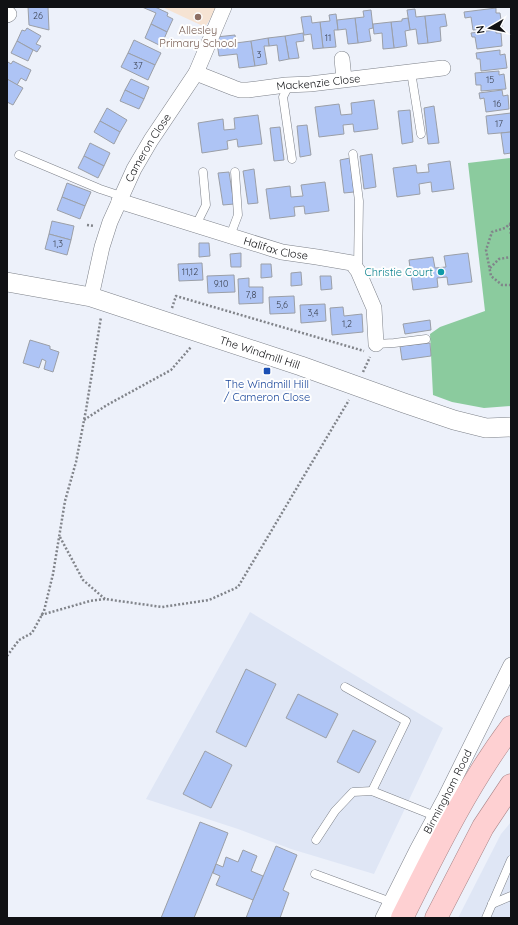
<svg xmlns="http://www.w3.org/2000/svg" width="518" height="925" viewBox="0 0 518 925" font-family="Quicksand,sans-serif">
  <rect width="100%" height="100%" fill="#edf1fa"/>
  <g fill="#dfe6f5">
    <polygon points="250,612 443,728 374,874 291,849 238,829 146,799"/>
    <polygon points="511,822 511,918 458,918 501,834"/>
  </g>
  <polygon fill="#f6e3d3" points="162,7 218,7 205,27"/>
  <polygon fill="#8bcb9e" points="511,158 511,406 484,408 452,402 433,395 430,334 440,327 485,311 468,163"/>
  <g fill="#aec4f5" stroke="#9b9fa7">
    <polygon points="28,7 48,7 49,30 29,25"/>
    <polygon points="142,7 155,7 168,13 167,16 173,19 167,32 151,24 156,13"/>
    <polygon points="496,8 496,13 500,13 502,27 473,30 471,17 465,18 464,12"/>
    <polygon points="415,9 416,17 425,16 428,43 418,44 416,29 410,30 407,10"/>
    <polygon points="371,10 373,28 369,29 371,41 358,43 355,18 364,17 363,11"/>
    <polygon points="336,14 338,30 334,30 336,47 323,48 320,22 330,21 329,15"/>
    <polygon points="445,14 447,26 440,27 441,41 428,43 425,16"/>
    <polygon points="311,16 312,23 320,22 323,48 313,49 311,34 304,35 301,17"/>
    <polygon points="355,18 358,43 348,44 346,29 338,30 337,20"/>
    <polygon points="408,18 410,30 405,31 407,46 394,48 391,22 402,21 402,19"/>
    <polygon points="391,22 394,48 383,49 382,33 374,34 373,24"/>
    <polygon points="151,24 167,32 161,46 145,38"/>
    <polygon points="27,28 41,36 36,44 41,46 37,52 17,41 22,30 25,31"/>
    <polygon points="496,30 496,33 501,33 502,46 477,49 475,37 472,37 471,33"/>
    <polygon points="303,33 304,41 296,42 299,58 289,59 285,36"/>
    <polygon points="235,35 236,43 251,41 255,66 239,68 237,54 219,56 216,37"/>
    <polygon points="285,36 289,59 279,61 277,45 269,46 268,38"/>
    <polygon points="268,38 269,46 264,46 267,64 255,66 251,41"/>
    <polygon points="134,40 161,53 155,65 128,53"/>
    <polygon points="17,41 33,50 28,61 11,53"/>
    <polygon points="500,50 500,55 505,54 507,68 481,71 480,59 477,59 476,53"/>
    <polygon points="128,53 155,65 148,80 121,67"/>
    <polygon points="13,61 31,70 26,81 21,78 17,85 7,79 7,64 8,62 11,64"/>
    <polygon points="499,71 499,75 504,74 506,89 481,91 481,85 476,85 475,73"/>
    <polygon points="7,79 23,88 13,105 7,102"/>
    <polygon points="131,79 149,87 144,99 125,90"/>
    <polygon points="125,90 144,99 139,109 120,101"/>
    <polygon points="502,90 503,96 508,95 509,109 486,112 484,98 480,99 479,93"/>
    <polygon points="374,100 378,129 354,132 353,124 343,125 344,134 319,137 315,107 339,104 341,115 352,114 351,103"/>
    <polygon points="434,106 439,143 428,144 424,108"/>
    <polygon points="107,108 127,120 120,132 100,121"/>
    <polygon points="410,110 413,142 402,144 398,111"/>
    <polygon points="511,113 511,132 488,134 486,116"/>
    <polygon points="258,115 262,144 238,147 237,139 227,141 228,149 202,153 198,123 223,119 224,130 235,129 234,118"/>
    <polygon points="100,121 120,132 114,144 94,132"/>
    <polygon points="307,125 311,155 300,157 297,126"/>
    <polygon points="280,127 284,160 274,161 270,128"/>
    <polygon points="511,132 511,153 504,154 501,133"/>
    <polygon points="90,143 110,153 104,166 84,156"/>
    <polygon points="372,154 376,187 364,189 360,156"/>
    <polygon points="84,156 104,166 98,178 78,168"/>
    <polygon points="350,158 354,192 344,193 340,160"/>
    <polygon points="450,161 454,189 432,192 431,182 419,184 420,194 397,197 393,168 416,165 417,173 429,172 428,164"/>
    <polygon points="254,169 258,203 248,204 243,171"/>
    <polygon points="229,172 234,204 223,205 218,173"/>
    <polygon points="325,182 329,211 305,214 304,206 294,207 295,216 270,219 266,189 290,186 291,197 303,196 301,185"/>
    <polygon points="67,183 91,192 85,206 62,197"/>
    <polygon points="62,197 85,206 80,219 57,210"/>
    <polygon points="52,221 74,226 71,240 49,234"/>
    <polygon points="49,234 71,240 67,255 45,249"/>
    <polygon points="199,243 209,243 210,256 199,257"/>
    <polygon points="241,253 241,267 231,267 230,254"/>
    <polygon points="468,253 472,282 448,285 447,277 437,278 438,287 413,290 409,260 433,257 435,268 446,267 444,256"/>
    <polygon points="202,263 203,280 179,281 178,264"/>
    <polygon points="261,264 271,264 272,277 261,278"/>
    <polygon points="301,272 302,285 291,286 291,273"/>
    <polygon points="234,275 235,292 208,293 207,276"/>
    <polygon points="320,276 331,276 332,289 321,290"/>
    <polygon points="249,278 249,287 263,287 263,303 239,304 238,279"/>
    <polygon points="294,296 295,313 270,314 269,297"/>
    <polygon points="325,304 326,321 301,323 300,305"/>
    <polygon points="343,307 344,316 362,314 363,332 332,335 330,308"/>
    <polygon points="430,320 431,330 405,334 403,324"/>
    <polygon points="30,340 50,346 50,349 59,352 53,372 44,369 46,361 42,359 39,368 23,363"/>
    <polygon points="430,343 431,356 402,360 400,346"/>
    <polygon points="246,669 276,684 246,747 216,732"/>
    <polygon points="298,694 338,714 326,738 286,718"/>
    <polygon points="353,730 376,741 359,773 337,762"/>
    <polygon points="205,751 232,765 211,808 183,794"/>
    <polygon points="200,822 228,833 216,864 194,918 161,918"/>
    <polygon points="276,846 297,855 283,890 289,893 280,918 246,918 253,900"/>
    <polygon points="243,850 257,856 251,871 263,876 253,900 216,885 220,876 213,873 216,864 223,867 226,857 238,862"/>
  </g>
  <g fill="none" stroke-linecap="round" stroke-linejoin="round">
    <g stroke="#7d8189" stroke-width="9">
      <g id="service">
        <polyline points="411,72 421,134"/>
        <polyline points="289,85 283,97 292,159"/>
        <polyline points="353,154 359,201 358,268"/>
        <polyline points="19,155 100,189 121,196"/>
        <polyline points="196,225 206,205 203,172"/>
        <polyline points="230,236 238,215 235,172"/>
        <polyline points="376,344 394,343 426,339"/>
        <polyline points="345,687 406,721 372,791"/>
        <polyline points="316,840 335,811 353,792 372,791 435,816"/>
        <polyline points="315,874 391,902"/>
        <polyline points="492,904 511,896"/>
        <polyline points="486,918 511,860"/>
      </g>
    </g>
    <g stroke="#7d8189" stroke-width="16">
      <g id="minor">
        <polyline points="7,15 9,14"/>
        <polyline points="342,59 344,79"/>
        <path id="s1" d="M196,73L234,88L240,90H248L286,85L310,84L443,68"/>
        <path id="s2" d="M119,201L282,252L317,257L352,263L358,271L374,308L376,344"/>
        <path id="s3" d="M91,297L102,247L110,222L134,169L151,140L196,73L224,7"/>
        <path id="s4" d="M383,918L417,850L445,798L511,665"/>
      </g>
    </g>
    <g stroke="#7d8189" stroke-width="20">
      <g id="tertiary">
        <path id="s5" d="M7,282L91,297L301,366L404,403L454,420L486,428L511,427"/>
      </g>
    </g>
    <g stroke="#aa8588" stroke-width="23">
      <g id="trunk">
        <path d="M402,918C435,852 467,786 511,727"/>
        <polyline points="436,918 483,827 511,785"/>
      </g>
    </g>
    <g stroke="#81848a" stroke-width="2.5" stroke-dasharray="2 2" stroke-linecap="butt">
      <polyline points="511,223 505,228 492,232 486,250 491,276 502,285 511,285"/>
      <polyline points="510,224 511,236"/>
      <polyline points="87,225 94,226"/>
      <polyline points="490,268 499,259 511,257"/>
      <polyline points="172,308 176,296 364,351"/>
      <polyline points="363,372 370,357"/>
      <polyline points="84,420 107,405 171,370 191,347"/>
      <polyline points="60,537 83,580 105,599"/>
      <polyline points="41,615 90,601 105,599 162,607 209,600 238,587 349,400"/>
      <polyline points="7,656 19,640 32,633 44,611 53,574 65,501 76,462 86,410 101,317"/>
    </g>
    <use href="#service" stroke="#fff" stroke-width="8"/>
    <use href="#minor" stroke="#fff" stroke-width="15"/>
    <use href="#tertiary" stroke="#fff" stroke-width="19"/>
    <use href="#trunk" stroke="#fed0d2" stroke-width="22"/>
  </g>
  <circle fill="#8d6e63" stroke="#fefefe" stroke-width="1.5" cx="198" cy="17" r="4"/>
  <circle fill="#0f9aa8" stroke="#fefefe" stroke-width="1.5" cx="441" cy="272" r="4"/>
  <rect fill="#1a4fb4" stroke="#fefefe" stroke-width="1.5" x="263" y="367" width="8" height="8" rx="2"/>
  <g text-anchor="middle" stroke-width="4" stroke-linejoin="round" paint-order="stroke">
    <g font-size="9" fill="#383e4c">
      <text x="38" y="19">26</text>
      <text x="328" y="41">11</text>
      <text x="259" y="58">3</text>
      <text x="138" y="69">37</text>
      <text x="490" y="83">15</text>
      <text x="497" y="107">16</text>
      <text x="499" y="127">17</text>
      <text x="58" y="247">1,3</text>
      <text x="190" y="275">11,12</text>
      <text x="221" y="287">9.10</text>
      <text x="251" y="298">7,8</text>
      <text x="282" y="308">5,6</text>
      <text x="313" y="316">3,4</text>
      <text x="347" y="327">1,2</text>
    </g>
    <g font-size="11" fill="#785e54" stroke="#fefefe">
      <text x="198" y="34">Allesley<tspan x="198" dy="13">Primary School</tspan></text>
    </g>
    <g font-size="11" fill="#101114" stroke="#fefefe">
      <text dy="4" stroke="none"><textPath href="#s1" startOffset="126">Mackenzie Close</textPath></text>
      <text dy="4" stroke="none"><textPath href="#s3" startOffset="161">Cameron Close</textPath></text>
      <text dy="4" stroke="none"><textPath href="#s2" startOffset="164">Halifax Close</textPath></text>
      <text dy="4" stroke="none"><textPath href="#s5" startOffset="263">The Windmill Hill</textPath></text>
      <text dy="4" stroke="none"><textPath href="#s4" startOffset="142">Birmingham Road</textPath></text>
    </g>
    <g font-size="11" fill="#0d838f" stroke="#fefefe" text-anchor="end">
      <text x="433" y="276">Christie Court</text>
    </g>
    <g font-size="11" fill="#164399" stroke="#fefefe">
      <text x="267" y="388">The Windmill Hill<tspan x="267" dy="13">/ Cameron Close</tspan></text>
    </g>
  </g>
  <rect width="518" height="925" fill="none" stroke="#101114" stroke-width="16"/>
  <g transform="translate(490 28) rotate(261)" stroke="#fefefe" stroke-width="3" paint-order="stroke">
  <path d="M0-3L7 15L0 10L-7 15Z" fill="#101114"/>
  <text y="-6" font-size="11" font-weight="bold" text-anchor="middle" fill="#101114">N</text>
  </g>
</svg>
